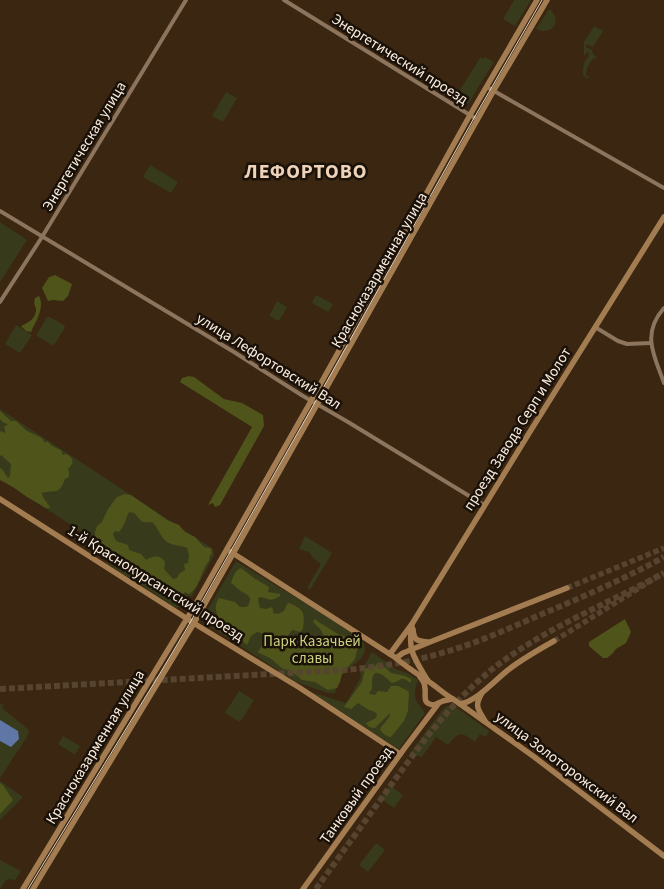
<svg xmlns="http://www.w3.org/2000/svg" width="664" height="889" viewBox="0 0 664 889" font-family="'Source Sans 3',sans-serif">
  <rect width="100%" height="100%" fill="#3a2611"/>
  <g fill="#383a1c">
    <polygon points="514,0 531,0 515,26 503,19"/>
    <path d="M549,9C563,19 553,37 536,29Z"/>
    <path d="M594,26L603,31L593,47L586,44V47L592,50L593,54L596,57L595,59L593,58L587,68L586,75L589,77L588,79L583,75C583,66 583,62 589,56L588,51L584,56V42Z"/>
    <polygon points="482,55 481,58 484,59 485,57 494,62 468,104 456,96"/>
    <polygon points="226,92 237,98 223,122 212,116"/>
    <polygon points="150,165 178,182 171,193 143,177"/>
    <polygon points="0,222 27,240 0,282"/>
    <polygon points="316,295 333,304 328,312 312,303"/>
    <polygon points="277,301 287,307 279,321 269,316"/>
    <polygon points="47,317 50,317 64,325 65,328 54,345 52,345 37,336 37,334"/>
    <polygon points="16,325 32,335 20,353 5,344"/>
    <polygon points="0,409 213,549 214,555 192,596 182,597 0,479"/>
    <polygon points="78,534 79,534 137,572 133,577 129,578 106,563 107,562 120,570 124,565"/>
    <polygon points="305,536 332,553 310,590 307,588 321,564 313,558 309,552 299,549"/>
    <path d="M236,561L359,636C377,658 349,663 340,678C338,682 337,688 335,693H328L296,682L205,623L204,619L205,614Z"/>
    <polygon points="140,574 178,598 176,600 184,605 176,608 137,582 137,579"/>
    <path d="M372,652L396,669L407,673L418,680C412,698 415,699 425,713L399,749H398L311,692L346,703L361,677L360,673Z"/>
    <polygon points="239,691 254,700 240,722 225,713"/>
    <polygon points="0,703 4,705 2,708 29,730 27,737 0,778"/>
    <path d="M453,705L489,731L486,737L480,734L475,742C462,732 459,731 448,745L436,737L422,757L409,754L444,708L447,706Z"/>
    <polygon points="63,736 80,746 75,755 58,744"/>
    <polygon points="0,781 23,797 0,820"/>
    <polygon points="390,785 403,795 394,808 380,798"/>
    <polygon points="376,843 385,850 368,872 359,865"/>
    <polygon points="0,860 21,871 15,880 9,879 6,880 0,889"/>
  </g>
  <g fill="#4f541a" fill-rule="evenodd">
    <polygon points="55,275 72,284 68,296 63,301 53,300 48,301 42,288 49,277"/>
    <path d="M39,296C45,308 36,321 31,332L26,331L21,326C28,323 35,319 36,311C36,306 33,305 35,298Z"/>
    <polygon points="189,376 194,377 224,399 242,403 263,415 264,426 220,505 215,507 213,503 208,505 252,427 180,382 182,378"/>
    <path d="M0,411L11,421H16L27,431L42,438L44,442H48L52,446L61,450L63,455L66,454C75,459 74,463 68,469L69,472V477L65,479C59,496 55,489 42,493C42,498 47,502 50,507L49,508H46L27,497L13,487L0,480V468L2,469L8,478L10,476L11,464L4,458L2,455L0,456V431L6,433L4,427L8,424L4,423L0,419Z"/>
    <path d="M125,494L131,495L167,520L179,525L185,532L195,537L204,547L211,548L212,554L210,555L209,561C201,570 200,588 189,594L185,592L183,595L178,594L173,589L168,588L162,581L156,579L151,575L143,572L112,550L99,541L95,537V532L97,526L102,522L108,509L117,497ZM129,512L134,513C143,522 139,523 152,522C159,528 160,537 167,542C173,546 181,545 187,548L189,555L188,563L184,564L185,570L179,574L177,578L173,579L164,569L165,562C160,554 153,556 146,560L141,554L129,550L128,545L116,541L113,534L115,531L119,532C125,525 125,520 129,512Z"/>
    <path d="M241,568L254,578L269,587L268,592L280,594V596C269,603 269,598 259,597L258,599L260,608L267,609L271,607L273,609V613L278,614L284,611L287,604L289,603C304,610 305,611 303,629L300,632L292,630L288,636L289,641L303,643L308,648H310L322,641L324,636L321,630L313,622L315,619L317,621L338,634L355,640L358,646L355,659L342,674L340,682L337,688L328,690L315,682L302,680L290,670L283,669L270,658L259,653L258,652C263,645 265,641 261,633L257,632L251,636L247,645C243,641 238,639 233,636C222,628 210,610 219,598L235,602L240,607H246L248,606C254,594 245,595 238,589C236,587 234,585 231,583C233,577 235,570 241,568Z"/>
    <polygon points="625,619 631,632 626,643 616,649 612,654 607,658 603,658 589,646 589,642"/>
    <path d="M379,662L391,673L405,676L411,679V681L410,683C401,674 401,682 392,683C386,679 384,673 375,673C370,679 373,683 372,689L369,693L370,694L375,695L378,691L387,692L391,686H398L408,691L409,693L408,711L404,721L391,737C387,737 383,734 380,730C382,723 390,720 390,713L375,728C371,728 367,726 366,723L376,718L377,714L373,711L369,710L358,703L351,709L344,707L346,704L362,682L365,669L367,668L374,667Z"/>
    <polygon points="0,783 3,785 13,800 0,814"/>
  </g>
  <polygon fill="#5f76a6" points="0,720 18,731 19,739 11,747 0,741"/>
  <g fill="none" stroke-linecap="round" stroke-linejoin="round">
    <g stroke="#574430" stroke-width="5.5" stroke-dasharray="5.5 3" stroke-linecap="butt">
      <polyline points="567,588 664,548"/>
      <polyline points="554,641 660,575"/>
    </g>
    <g stroke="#574430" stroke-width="6" stroke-dasharray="6 3" stroke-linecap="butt">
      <path d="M0,689L344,670C381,667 417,661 452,650C485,640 516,625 547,612C587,595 626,578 664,557"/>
      <path d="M316,889C341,854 366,820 391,785C423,741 455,697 499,664C550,626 609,603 664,573"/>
    </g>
    <g stroke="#8c745d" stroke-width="4">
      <polyline points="284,0 478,120"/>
      <polyline points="487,87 664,188"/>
      <polyline points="0,211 234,352 303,396 348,422 484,505"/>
      <polyline points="0,302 42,237 186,0"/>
      <path d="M664,308C641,334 654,355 664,383"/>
      <polyline points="595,327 618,341 627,344 651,343"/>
    </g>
    <g stroke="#a37d51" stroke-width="5.5">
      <polyline points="0,499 200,627 300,688 400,754"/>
      <path d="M231,552L396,658C406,667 416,673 428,681C437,687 444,694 453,699L533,756L664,856"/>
      <path d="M412,625C407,651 415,659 428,681"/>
      <path d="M413,629C414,641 417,641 428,642"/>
      <polyline points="390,654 412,624 531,430 664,217"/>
      <polyline points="396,658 403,653 430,642 567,588"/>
      <path d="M420,677C423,680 425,684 425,689C426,698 422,703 434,705L443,701L452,699"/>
      <path d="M482,693C474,706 478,709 485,721"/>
      <path d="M460,704C477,701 494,681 508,670C522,659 538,650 554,641"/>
      <polyline points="23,889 194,607 311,401 470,115 537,0"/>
      <polyline points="33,889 194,623 494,90 547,0"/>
      <polyline points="303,889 404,749 438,704"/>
    </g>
    <polyline stroke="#e3d5c7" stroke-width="1" points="28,889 162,670 187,628 331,374 474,118 542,0"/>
  </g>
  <g text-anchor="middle" stroke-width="5" stroke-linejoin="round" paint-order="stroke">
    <g font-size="15" fill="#fbeee1" stroke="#1a1108">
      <text transform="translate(400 59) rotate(32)" y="5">Энергетический проезд</text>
      <text transform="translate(84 146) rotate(-59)" y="5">Энергетическая улица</text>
      <text transform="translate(379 270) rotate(-60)" y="5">Красноказарменная улица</text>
      <text transform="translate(269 361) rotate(32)" y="5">улица Лефортовский Вал</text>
      <text transform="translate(517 429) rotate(-58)" y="5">проезд Завода Серп и Молот</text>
      <text transform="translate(156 583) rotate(32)" y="5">1-й Краснокурсантский проезд</text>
      <text transform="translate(95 747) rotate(-59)" y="5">Красноказарменная улица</text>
      <text transform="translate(567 767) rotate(37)" y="5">улица Золоторожский Вал</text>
      <text transform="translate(356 795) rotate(-55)" y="5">Танковый проезд</text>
    </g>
    <g font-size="15" fill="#cad27d" stroke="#1a1108">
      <text x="312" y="646">Парк Казачьей<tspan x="312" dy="17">славы</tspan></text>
    </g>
    <g font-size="20" font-weight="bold" letter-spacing="1" fill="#eed3ba" stroke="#1a1108">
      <text x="306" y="178">ЛЕФОРТОВО</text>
    </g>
  </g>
</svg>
